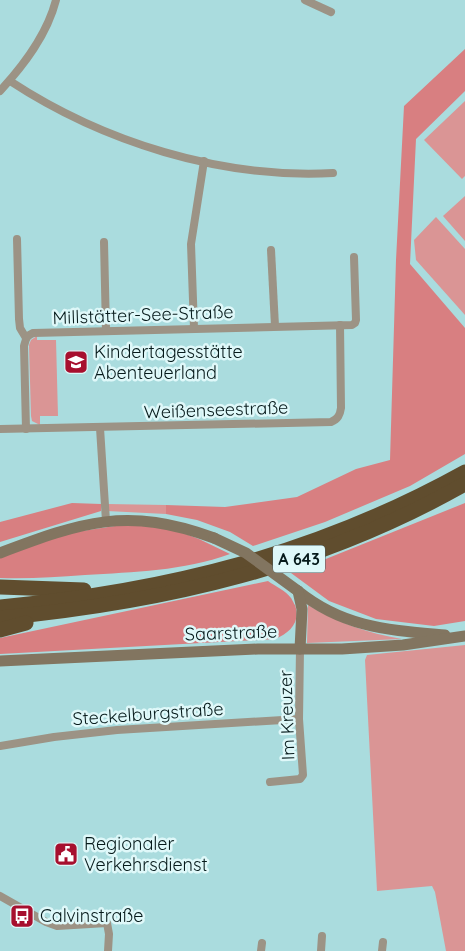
<svg xmlns="http://www.w3.org/2000/svg" width="465" height="951" viewBox="0 0 465 951" font-family="Quicksand,sans-serif">
  <rect width="100%" height="100%" fill="#aadcde"/>
  <g fill="#da9595">
    <polygon points="465,101 465,176 462,179 424,140"/>
    <polygon points="465,196 465,241 443,216"/>
    <polygon points="436,217 465,249 465,315 416,260 414,240"/>
    <polygon points="37,336 37,340 56,340 58,416 40,416 40,425 32,421 31,416 29,345 31,340"/>
    <polygon points="107,504 166,505 166,514 107,511"/>
    <path d="M308,605C338,623 367,633 402,639L307,643Z"/>
    <polygon points="465,645 465,951 446,951 435,892 432,886 377,891 365,660 367,655"/>
  </g>
  <g fill="#d87f81">
    <polygon points="465,49 465,91 416,139 410,264 465,328 465,454 410,486 325,522 253,546 230,532 197,520 166,514 166,505 225,507 297,497 356,469 390,460 396,260 404,106"/>
    <polygon points="72,503 101,504 101,511 0,542 0,522"/>
    <polygon points="465,503 465,621 434,626 376,619 329,601 291,573"/>
    <path d="M128,524L175,530L199,539L230,554C183,571 134,572 85,575C56,577 29,579 0,578V556L69,533Z"/>
    <path d="M268,581C275,586 286,591 291,598C292,599 294,604 295,605C301,622 290,633 275,639L0,654V638Z"/>
  </g>
  <g fill="none" stroke-linecap="round" stroke-linejoin="round">
    <g stroke="#9c9385" stroke-width="8">
      <polyline points="305,0 331,12"/>
      <path d="M10,81C103,142 221,179 333,173"/>
      <path d="M0,91C24,65 47,35 56,0"/>
      <polyline points="17,239 19,319 20,328 26,338"/>
      <polyline points="104,242 106,330"/>
      <polyline points="271,250 275,326"/>
      <polyline points="194,328 191,244 204,161"/>
      <polyline points="100,428 106,521"/>
      <path d="M0,429L331,422C338,419 340,415 341,408L340,325"/>
      <path d="M26,429L24,346C26,339 26,336 33,333L352,325L355,323L356,320L354,257"/>
      <polyline points="0,746 54,737 117,730 299,719"/>
      <polyline points="270,782 300,779 303,775 299,719 300,649"/>
      <polyline points="0,896 46,922 57,926 107,923 109,934 108,951"/>
      <polyline points="261,951 262,943"/>
      <polyline points="321,951 322,936"/>
      <polyline points="382,951 383,942"/>
    </g>
    <g stroke="#827560" stroke-width="11">
      <path d="M0,553C82,522 127,506 214,538"/>
      <path d="M298,591C344,628 389,630 445,635"/>
      <polyline points="298,591 302,609 300,649"/>
      <polyline points="0,661 258,649 342,649 403,645 465,636"/>
    </g>
    <g stroke="#604d2e" stroke-width="15">
      <polyline points="0,587 84,590"/>
      <path d="M0,607C168,591 317,554 465,472"/>
      <path d="M0,618C166,602 318,567 465,484"/>
      <polyline points="0,630 26,623"/>
    </g>
    <polyline stroke="#827560" stroke-width="11" points="214,538 246,553 298,591"/>
  </g>
  <defs>
    <g id="school-square" transform="scale(1.25)"><rect x="-9" y="-9" width="18" height="18" rx="4" fill="#a70f2e" stroke="#dff8f9"/><path d="M0-5L7-2L0 1L-7-2ZM-4 1L0 2.5L4 1V4Q0 6-4 4Z" fill="#fff"/></g>
    <g id="civic-square" transform="scale(1.25)"><rect x="-9" y="-9" width="18" height="18" rx="4" fill="#a70f2e" stroke="#dff8f9"/><path d="M-.6-6.5H3V-4.5H.6V-3L4-1V1h2V6H-6V1h2V-1L-.6-3ZM-1.2 2.5V6h2.4V2.5Z" fill="#fff"/></g>
    <g id="bus-square" transform="scale(1.25)"><rect x="-9" y="-9" width="18" height="18" rx="4" fill="#a70f2e" stroke="#dff8f9"/><path d="M-5-6H5V4H4V6H2V4H-2V6H-4V4H-5ZM-3.5-4V0h7V-4ZM-3.5 1.2v1.5H-2V1.2ZM2 1.2v1.5H3.5V1.2Z" fill="#fff"/></g>
  </defs>
  <g fill-rule="evenodd">
    <use href="#school-square" x="76" y="362"/>
    <use href="#civic-square" x="66" y="854"/>
    <use href="#bus-square" x="22" y="916"/>
  </g>
  <g text-anchor="middle" stroke-width="5" stroke-linejoin="round" paint-order="stroke">
    <rect fill="#dff8f9" stroke="#475d5e" stroke-width="1" x="273" y="545.5" width="52" height="27" rx="4"/>
    <g font-size="16" font-weight="bold" fill="#061a1b">
      <text x="299" y="565">A 643</text>
    </g>
    <g font-size="18" fill="#061a1b" stroke="#dff8f9">
      <text transform="translate(143 315) rotate(-2)" y="6">Millstätter-See-Straße</text>
      <text transform="translate(216 410) rotate(-2)" y="6">Weißenseestraße</text>
      <text transform="translate(231 633) rotate(-2)" y="6">Saarstraße</text>
      <text transform="translate(148 714) rotate(-4)" y="6">Steckelburgstraße</text>
      <text transform="translate(287 715) rotate(-92)" y="6">Im Kreuzer</text>
    </g>
    <g font-size="18" fill="#061a1b" stroke="#dff8f9" text-anchor="start">
      <text x="94" y="358">Kindertagesstätte<tspan x="94" dy="21">Abenteuerland</tspan></text>
      <text x="84" y="850">Regionaler<tspan x="84" dy="21">Verkehrsdienst</tspan></text>
      <text x="40" y="922">Calvinstraße</text>
    </g>
  </g>
</svg>
